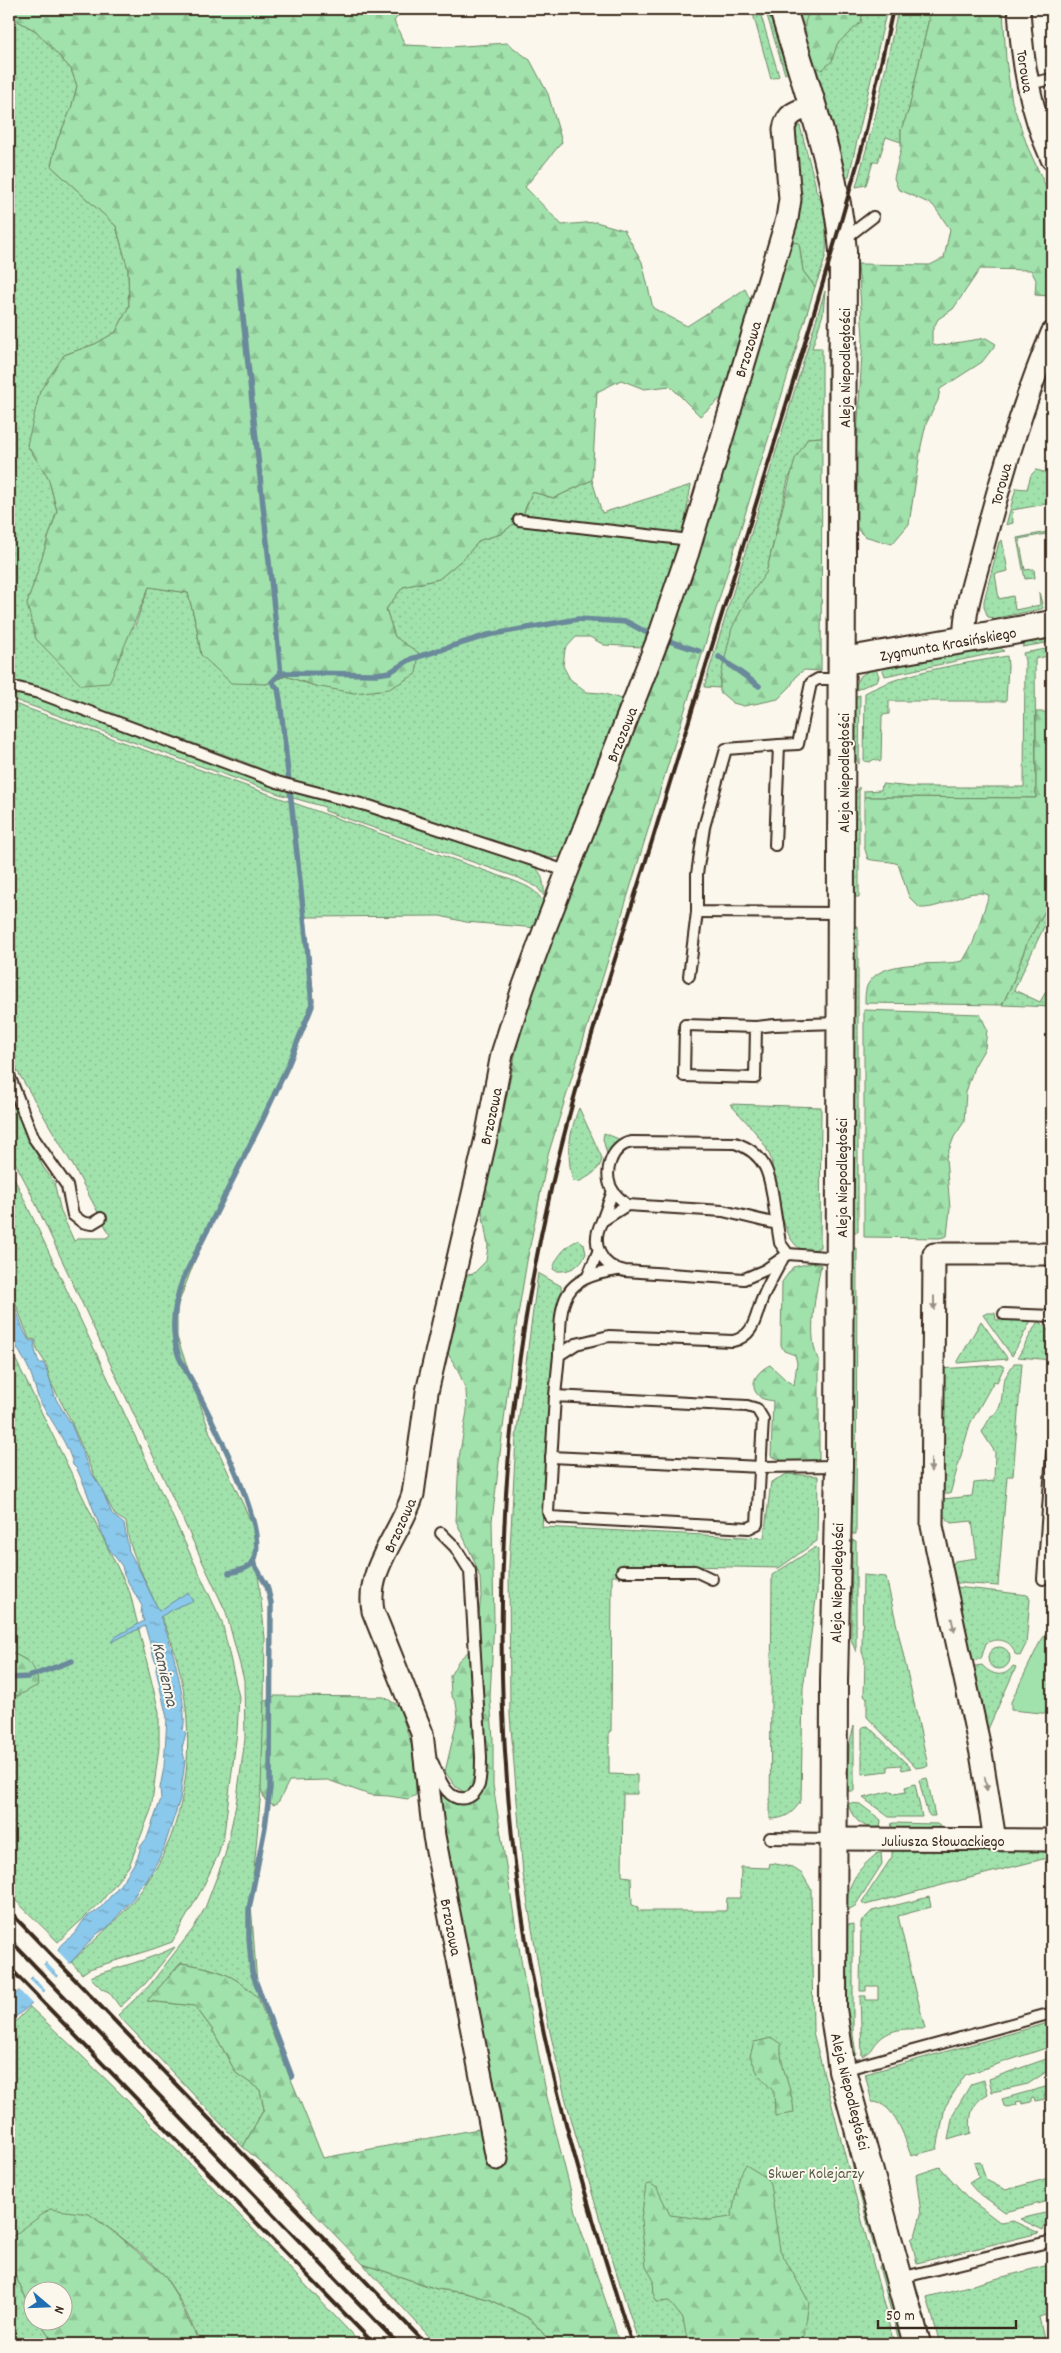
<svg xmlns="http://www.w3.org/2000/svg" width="1061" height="2353" viewBox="0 0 1061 2353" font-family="Dekko,sans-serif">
  <defs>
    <pattern id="green-dots" width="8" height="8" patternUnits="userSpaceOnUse" patternTransform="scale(1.25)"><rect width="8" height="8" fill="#a1e2ac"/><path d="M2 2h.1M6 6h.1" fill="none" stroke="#8cc294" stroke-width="1.8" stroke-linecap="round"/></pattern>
    <pattern id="forest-firs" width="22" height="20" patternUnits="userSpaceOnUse" patternTransform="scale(1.25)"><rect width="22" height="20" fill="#a1e2ac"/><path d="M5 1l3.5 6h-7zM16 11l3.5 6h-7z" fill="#8cc294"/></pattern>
    <pattern id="water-ripples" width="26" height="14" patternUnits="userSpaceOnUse" patternTransform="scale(1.25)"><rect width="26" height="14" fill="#8bc9ec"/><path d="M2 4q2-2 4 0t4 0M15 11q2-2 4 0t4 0" fill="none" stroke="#73a3bf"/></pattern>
  </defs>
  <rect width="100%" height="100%" fill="#fbf7ec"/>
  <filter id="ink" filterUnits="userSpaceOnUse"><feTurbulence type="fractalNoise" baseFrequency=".02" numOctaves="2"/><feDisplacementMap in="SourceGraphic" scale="10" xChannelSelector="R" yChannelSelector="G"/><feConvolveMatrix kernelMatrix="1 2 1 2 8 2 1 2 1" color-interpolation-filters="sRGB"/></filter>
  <g filter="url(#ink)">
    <g fill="url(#green-dots)" stroke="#6e8665">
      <polygon points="759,9 779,76 771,79 752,10"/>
      <polygon points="765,9 770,9 789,72 785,74"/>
      <polygon points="794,9 887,9 849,176 845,179"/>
      <polygon points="898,9 931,9 909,109 901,130 901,142 886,137 878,162 873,162 866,185 856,187 876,113"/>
      <polygon points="9,16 36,31 71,69 77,86 71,109 57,141 51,166 116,226 128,269 129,306 116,332 95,344 64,355 27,445 48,477 57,511 27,604 134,628 149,587 188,593 197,629 201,655 266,684 286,676 315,686 395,637 386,609 403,587 439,579 464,558 480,540 501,534 522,517 532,492 554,498 592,480 602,513 691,485 684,526 662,612 650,641 642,647 604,645 590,637 576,637 565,649 563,666 570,679 587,692 601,693 622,699 625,705 569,848 561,857 550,858 516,850 371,801 324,788 302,786 242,761 55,693 14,681 9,682"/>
      <path d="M796,124L800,126L815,183L816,191C825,202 827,238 826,253C824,265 819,276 815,287L803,271L799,243L790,242V148Z"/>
      <polygon points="831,271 830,668 827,670 828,350"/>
      <polygon points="825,291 823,314 812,348 822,348 822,437 808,438 788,480 766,574 746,601 720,679 720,688 704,687"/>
      <polygon points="1036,470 1052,474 1052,503 1012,510 1013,523 1006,525 1016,488 1027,489 1031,475"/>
      <polygon points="1052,531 1052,533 1019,539 1025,570 1034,569 1035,578 1025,579 1017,538"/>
      <polygon points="1002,540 1008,571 995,574 999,599 1013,596 1015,610 1040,605 1039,592 1043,608 1041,609 997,618 988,617 984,607 984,601 999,542"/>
      <polygon points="1052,634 1052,642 1022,647 1026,641"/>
      <polygon points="999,646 1004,651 885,676 881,665"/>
      <polygon points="1052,648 1052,655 1035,659 1036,798 864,797 864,791 881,790 882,784 912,787 1024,787 1025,661 1023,653"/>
      <path d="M1007,656L1008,666L1006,701H889V714L882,715L881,760L880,762L875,759L869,762L864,761L865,693C908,670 959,665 1007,656Z"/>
      <polygon points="875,667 879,676 878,680 854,691 859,677"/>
      <path d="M15,694H29L342,802L529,864C544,870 543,883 545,897L537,887L519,878L325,811V807L279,794L9,698Z"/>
      <polygon points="860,695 859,764 854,755 854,697"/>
      <path d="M9,702L514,881C529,887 540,891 545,908L537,928L466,922L440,916L306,917L314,1000L313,1009L292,1060L195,1260L177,1307V1337L210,1433L253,1526L265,1638L263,1767L251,1904L258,1998C234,1973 213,1968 181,1963L148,2001L195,2006L212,2029L236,2073L260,2089L264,2109L243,2147L118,2015L149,1986L193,1929L205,1908L225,1855L236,1805L245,1739L244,1680L226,1612L27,1185L9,1151V1088L15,1108L43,1167L54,1182L61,1212L74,1241L80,1238H106L110,1235L75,1169L9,1057Z"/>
      <polygon points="859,787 859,897 853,897 854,796"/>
      <polygon points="1052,898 1052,910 1014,990 1040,1002 1048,988 1052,990 1052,1007 1002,1005 1013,982 1027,943"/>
      <polygon points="853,926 858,926 858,1232 852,1232"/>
      <path d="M730,1104L821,1107L820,1247C780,1271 776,1174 770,1156C762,1136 743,1119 730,1104Z"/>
      <path d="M579,1108L602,1158C601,1170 589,1177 578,1182L573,1181C566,1155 569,1133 579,1108Z"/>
      <polygon points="604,1133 621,1140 608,1158 603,1139"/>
      <path d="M9,1167L222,1622L239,1697L237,1732L224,1834L218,1855L202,1889L172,1942L153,1949L89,1969L82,1974L71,1962C100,1935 130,1910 151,1876C191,1814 196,1730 177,1660C166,1619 144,1584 130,1544C128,1537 127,1529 126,1522L115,1515L92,1471L70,1419L51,1383L46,1364L36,1348V1340L29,1339L9,1286Z"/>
      <path d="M579,1240L584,1244L586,1254C579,1267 570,1272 556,1271L553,1269C556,1257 567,1244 579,1240Z"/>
      <polygon points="853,1248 857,1248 856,1534 851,1534"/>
      <polygon points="538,1273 561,1286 562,1300 548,1431 542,1527 764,1538 771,1482 787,1474 818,1476 817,1541 779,1568 688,1566 688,1576 612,1576 611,1731 609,1731 609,1774 637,1775 637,1794 623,1794 622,1876 631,1877 632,1905 638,1907 638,1911 726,1911 727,1898 740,1898 741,1867 769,1868 770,1863 792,1867 802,1874 811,1889 813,2032 894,2344 639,2344 599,2217 565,2097 547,2019 523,1874 510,1715 509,1567 516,1438"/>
      <polygon points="987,1313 995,1313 996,1320 1032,1319 1012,1356 983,1315"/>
      <polygon points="981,1321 1008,1359 957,1363"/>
      <path d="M1038,1321C1054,1331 1052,1343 1052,1360L1018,1357Z"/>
      <polygon points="9,1346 130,1593 159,1712 159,1747 151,1810 129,1866 101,1902 58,1942 9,1894 9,1694 18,1696 28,1661 9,1651"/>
      <path d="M1014,1363H1022L1013,1476H1007L998,1586L946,1582L949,1571L955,1561L977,1558L972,1521L952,1523L935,1509L933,1500L972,1496L974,1483L994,1481L995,1452L982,1432L991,1416L997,1413C1002,1403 1002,1395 1003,1385C1003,1378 1011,1369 1014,1363Z"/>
      <polygon points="1001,1365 1004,1367 997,1382 994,1381 970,1424 950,1494 935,1494 939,1369"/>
      <polygon points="852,1540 856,1541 856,1652 851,1639"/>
      <path d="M816,1547L818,1549L817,1593L803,1688L801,1800C794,1813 785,1819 770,1819L772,1575Z"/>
      <polygon points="863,1575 886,1577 928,1766 916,1768 867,1717 867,1698 864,1695 865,1660 862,1652"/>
      <path d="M947,1586L1028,1595L1030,1599L1026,1644L1020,1656L1015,1654C1012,1640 998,1637 986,1643L981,1659L967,1661Z"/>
      <circle cx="999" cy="1658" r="11"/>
      <path d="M982,1665C991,1675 1004,1679 1013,1666L1016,1667L984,1738L969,1667Z"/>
      <polygon points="854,1726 854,1791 848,1791 849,1745"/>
      <polygon points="868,1726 911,1768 902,1770 901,1765 888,1766 888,1771 862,1774 862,1727"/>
      <polygon points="927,1778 935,1816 930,1816 927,1812 919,1780"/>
      <polygon points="915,1784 922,1817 889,1817 863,1798 892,1791 894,1794 906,1792 905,1787"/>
      <path d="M848,1803L860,1804L881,1820L880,1829C863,1828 852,1820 848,1803Z"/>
      <polygon points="892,1823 937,1824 944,1829 891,1829"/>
      <polygon points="892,1850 1052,1850 1052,1859 1043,1859 865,1905 862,1902 892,1857"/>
      <path d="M878,1853H881L882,1864L855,1906L846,1911C847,1884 857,1869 878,1853Z"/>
      <path d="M929,1897L931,1907L898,1916L925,2029C908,2029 892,2027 879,2040C871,2048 874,2051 862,2056L860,1996H866V2000H878V1986H866V1991H860L861,1922L872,1911Z"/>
      <polygon points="853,1924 853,2035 856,2054 854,2055 850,2047 847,2014 847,1925"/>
      <path d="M175,1947L145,1984L120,2007L109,1992L102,1989L90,1977C117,1967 150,1960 175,1947Z"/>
      <path d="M30,2007C145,2113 254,2230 361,2344H200C191,2322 179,2295 164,2276C146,2254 113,2231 89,2214L14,2236L9,2256V2028Z"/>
      <path d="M1052,2022V2046L965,2075L945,2107L937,2149L911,2156C905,2139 895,2102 872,2102L865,2074Z"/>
      <polygon points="824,2046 858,2171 854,2172"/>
      <polygon points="1052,2057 1052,2068 1028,2084 992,2092 989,2079"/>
      <path d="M984,2080L988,2094C971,2103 969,2116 971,2133L948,2140L953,2114L971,2084Z"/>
      <polygon points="1049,2086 1052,2097 1049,2098 1048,2094 1044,2095 1045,2099 1035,2101 1034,2097 1031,2098 1031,2102 1022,2104 1021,2101 1016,2102 1017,2105 1007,2107 1004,2106 1002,2099"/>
      <polygon points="980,2161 986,2180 1006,2190 1052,2177 1052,2200 1005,2212 976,2191 969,2183 979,2177 974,2162"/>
      <polygon points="940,2167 968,2198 1001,2223 1013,2221 1039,2233 917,2263 911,2239 915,2236 921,2214 916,2175"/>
      <polygon points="862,2187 880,2253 876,2254 858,2188"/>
      <polygon points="1049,2212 1043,2230 1020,2219"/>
      <polygon points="9,2263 32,2310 32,2320 39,2321 55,2344 9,2344"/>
      <polygon points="363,2264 437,2289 466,2293 491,2300 531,2319 552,2344 436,2344"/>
      <polygon points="1052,2264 1052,2313 1039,2317 1045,2344 940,2344 927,2297"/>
      <polygon points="883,2265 904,2344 900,2344 879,2267"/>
      <polygon points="915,2281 932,2344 928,2344 911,2283"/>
    </g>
    <g fill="url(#forest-firs)" stroke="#6e8665">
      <polygon points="9,9 404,9 394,21 405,45 449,47 507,43 530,60 548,94 562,142 525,187 562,225 596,222 624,230 642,262 653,308 687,326 745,289 759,318 726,394 700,416 670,386 644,389 621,380 597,392 592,480 554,498 532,492 522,517 501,534 480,540 464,558 439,579 403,587 386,609 395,637 419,653 416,674 389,689 354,693 315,686 286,676 266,684 231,683 201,655 197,629 188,593 149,587 109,683 81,685 36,639 27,604 57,511 48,477 27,445 40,391 64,355 95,344 116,332 129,306 128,269 116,226 51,166 57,141 71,109 77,86 71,69 36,31 9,16"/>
      <path d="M813,9H863L861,22L837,44L832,61L822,70L816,67C810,48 796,24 813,9Z"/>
      <polygon points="931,9 1003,9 1006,60 1012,102 1028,148 1052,200 1052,294 1051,296 1035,295 1036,280 1031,270 980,269 953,309 938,319 932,331 932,343 936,346 986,338 996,344 982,362 940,389 938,400 926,424 921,446 909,524 892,544 864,536 857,529 856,454 863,337 858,264 930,265 944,258 950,229 933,205 898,189 894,178 901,149 901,130 909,109"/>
      <path d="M790,242L799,243L803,271L815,287L548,1155L527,1261L513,1345L492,1521L494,1620L490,1697L493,1739V1785L524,1978L547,2097L579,2224L613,2322L619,2344H552L531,2319L491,2300L466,2293L437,2289L363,2264L286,2184L243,2147L264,2109L260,2090L236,2073L212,2029L195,2006L147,2001L181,1963C213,1968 234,1973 258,1998L323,2158L489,2127L497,2112V2096L477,2005L457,1900L455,1872L445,1843L437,1796H445L463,1805L470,1801L466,1793L456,1787L445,1772L458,1716L456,1703L451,1695L450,1676L459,1660L468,1652L477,1632L481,1596L480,1578L474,1560L456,1521L459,1458L467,1411L466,1390L458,1370L445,1349L461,1276L473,1274L486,1261L488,1246L481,1205L485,1186L503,1114L517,1046L532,988L581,868L590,834L624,757Z"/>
      <polygon points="822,437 821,671 804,670 797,675 790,687 778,699 764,702 744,706 733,703 720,692 720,679 732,628 746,601 766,573 795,459 808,438"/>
      <path d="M1036,712H1052V898L1027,943L1013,982L1002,1005L865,1003C865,997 865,989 868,984C883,957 936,967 963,961L973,943L989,895C966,886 947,909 920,908L909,897L898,864C888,860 879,862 868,859L864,846V797L1036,798Z"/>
      <polygon points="864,1010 980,1014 987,1029 985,1048 974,1067 966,1092 964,1122 954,1137 946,1158 950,1209 947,1236 940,1238 864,1237"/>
      <path d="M812,1263L821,1265C816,1292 806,1337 819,1361V1460L786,1462L771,1456L773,1401C769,1400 765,1400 761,1398C746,1386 757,1371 770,1365L787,1381L794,1385L797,1363L795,1355L784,1351L781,1345L782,1282L793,1267Z"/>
      <path d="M9,1651C27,1661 36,1662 38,1685L18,1696L9,1694Z"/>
      <polygon points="274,1696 384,1697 399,1706 415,1756 416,1795 408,1799 389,1796 370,1795 328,1780 289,1781 279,1801 274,1805 265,1800 261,1789 264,1702"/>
      <path d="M772,2038L781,2044C779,2069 793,2088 794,2113L775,2116L774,2092L758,2074L750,2056L754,2042Z"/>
      <path d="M746,2165L767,2178L770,2184L780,2250L809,2302L804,2336L799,2341V2344H688L683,2319L669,2301L657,2302L654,2297L653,2279L646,2267L641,2220L646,2185L651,2184L657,2188L670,2215L710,2220L731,2217C736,2201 736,2177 746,2165Z"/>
      <polygon points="50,2209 89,2214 118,2235 164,2275 175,2293 200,2344 55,2344 39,2321 62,2320 62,2290 32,2290 32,2310 9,2263 13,2236"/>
    </g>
    <polygon fill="#a1e2ac" stroke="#6e8665" points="1052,1624 1052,1714 1011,1710 1011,1702 1039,1644"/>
    <path fill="url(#water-ripples)" stroke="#6b899a" d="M9,1292C15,1302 24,1337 30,1341H35L34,1347L39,1363H44L56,1399L71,1424L90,1471L101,1487L112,1514L124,1524L129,1551L138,1567L159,1611L188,1592L193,1601L179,1606L160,1617C171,1636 189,1711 183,1730L186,1733L182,1748L185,1761L180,1799L163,1851L146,1882L140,1886L134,1897L108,1927L97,1934L32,2004L9,2022V2001L58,1950C60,1943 69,1939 74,1934C79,1929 82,1920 88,1916C91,1914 94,1913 98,1910C108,1901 142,1859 140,1847L147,1838L161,1799L160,1788L164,1767L167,1718L156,1670L157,1663L155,1661L145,1626L111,1642L115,1637L144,1621L141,1613L142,1606L124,1575L122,1566L107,1546L85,1487L77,1469L73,1465C70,1448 52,1421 42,1405C37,1397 35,1386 32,1377C26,1359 13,1346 9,1327C7,1316 9,1303 9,1292Z"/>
    <g fill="#fbf7ec">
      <polygon points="55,1948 71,1965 60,1977 44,1960"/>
      <polygon points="42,1963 58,1980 47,1992 30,1974"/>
      <polygon points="28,1977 45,1994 34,2006 17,1988"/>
    </g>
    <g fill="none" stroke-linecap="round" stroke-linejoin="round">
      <g stroke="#6b899a" stroke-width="5.5">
        <polyline points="238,270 281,674"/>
        <polyline points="666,640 699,651"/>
        <polyline points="719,657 759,686"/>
        <polyline points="253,1562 267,1586 271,1603 270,1788 265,1827 249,1909 249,1938 252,1972 292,2077"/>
        <path d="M229,1573C237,1571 249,1569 253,1562C273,1532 208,1413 192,1381C187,1372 181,1363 178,1354C170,1328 174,1303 183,1279L262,1121L289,1063L312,1006L307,945L280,700L278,689L272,682L279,675L286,673L377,674L390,672L411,659L488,635L578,619L627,622L651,635"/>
        <polyline points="9,1678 28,1677 72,1661"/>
      </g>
      <g stroke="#3b2a1e" stroke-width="14">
        <g id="service">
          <polyline points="1027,84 1052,79"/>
          <polyline points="843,240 873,217"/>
          <polyline points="519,520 690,540"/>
          <polyline points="9,689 18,688 39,693 277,782 369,806 566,871"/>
          <polyline points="779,745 798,744 811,683 818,679 842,679"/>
          <polyline points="775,845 779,745 726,749 704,827 697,874 697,912 841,913"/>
          <polyline points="689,976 697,912"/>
          <polyline points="756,1027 755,1078 684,1076 685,1025 756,1027 774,1025 840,1023"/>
          <polyline points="9,1075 33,1137 67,1186 73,1215 82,1222 91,1224 101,1218"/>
          <path d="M627,1205C623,1201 616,1196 613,1191C602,1174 611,1145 632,1142L735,1143C775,1156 770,1190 777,1224"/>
          <polyline points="602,1221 613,1191"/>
          <path d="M788,1254L765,1270L744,1279L625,1271C600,1267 590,1243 602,1221L627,1205L723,1211L777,1224L780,1243L788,1254L839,1258"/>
          <polyline points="588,1276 598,1252"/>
          <polyline points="1004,1314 1052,1316"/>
          <path d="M559,1355C561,1302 558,1279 617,1270"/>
          <polygon points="555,1396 747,1406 757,1409 763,1419 757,1524 749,1528 550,1517 548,1512"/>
          <path d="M555,1396L559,1355L576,1344L609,1336L733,1341C757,1335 755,1313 764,1295C769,1283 776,1271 782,1260"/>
          <polyline points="551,1457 761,1467 838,1466"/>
          <polyline points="622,1571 695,1571 712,1579"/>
          <polyline points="1043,1579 1052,1453"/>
          <path d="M433,1763C439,1778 448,1805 469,1797C474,1795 477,1790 479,1785C481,1776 481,1766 481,1757L470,1571L455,1547L441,1533"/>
          <polyline points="770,1838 833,1839"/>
          <polyline points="843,2070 1052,2013"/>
          <polyline points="900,2278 1052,2241"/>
        </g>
      </g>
      <g stroke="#3b2a1e" stroke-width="25">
        <g id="minor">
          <path d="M1019,9C1022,62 1030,110 1052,159"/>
          <path d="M965,640C963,610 975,579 982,550C1002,475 1022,405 1052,333"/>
          <polyline points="833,1839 1052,1840"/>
          <polyline points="995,1840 981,1753 932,1526 934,1254 1052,1254"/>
          <path d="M497,2159L434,1836L422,1733L373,1611C365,1569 402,1532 413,1494L427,1392L486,1138L502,1054L523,988L544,931L660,634L688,552L787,219L790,199L784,129C787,113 797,111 812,106"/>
        </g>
      </g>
      <g stroke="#3b2a1e" stroke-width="30">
        <g id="tertiary">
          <path d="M783,9C806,88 837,169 843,251L839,1466L834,1681L833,2009L842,2070L917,2344"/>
          <polyline points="844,661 1052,624"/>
        </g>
      </g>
      <use href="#service" stroke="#fbf7ec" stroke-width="10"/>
      <use href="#minor" stroke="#fbf7ec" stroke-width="21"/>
      <use href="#tertiary" stroke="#fbf7ec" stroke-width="26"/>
      <g stroke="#3b2a1e" stroke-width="4">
        <polyline points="9,1911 426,2344"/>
        <polyline points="9,1939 398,2344"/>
        <polyline points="9,1967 374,2344"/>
        <path d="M632,2344C599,2243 568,2142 545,2038C508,1874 496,1704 504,1536C508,1419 525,1303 551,1189C578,1071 616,956 652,841C715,634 781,428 841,221L863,144L893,9"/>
      </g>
    </g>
    <defs><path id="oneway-solid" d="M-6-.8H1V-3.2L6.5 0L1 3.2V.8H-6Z" transform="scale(1.25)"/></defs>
    <g fill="#9b9085">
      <use href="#oneway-solid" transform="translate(934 1303) rotate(90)"/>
      <use href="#oneway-solid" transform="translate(931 1465) rotate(91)"/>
      <use href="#oneway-solid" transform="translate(953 1625) rotate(77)"/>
      <use href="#oneway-solid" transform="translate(986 1784) rotate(81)"/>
    </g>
  </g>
  <g text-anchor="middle" stroke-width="4" stroke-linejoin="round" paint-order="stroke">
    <g font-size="16" fill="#3b2a1e" stroke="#fbf7ec">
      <text transform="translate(1026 71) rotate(81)" y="6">Torowa</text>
      <text transform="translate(747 349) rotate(-73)" y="6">Brzozowa</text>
      <text transform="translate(844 368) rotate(-90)" y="6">Aleja Niepodległości</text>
      <text transform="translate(1000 484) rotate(-75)" y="6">Torowa</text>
      <text transform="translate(948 643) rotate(-10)" y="6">Zygmunta Krasińskiego</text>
      <text transform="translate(621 734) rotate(-68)" y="6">Brzozowa</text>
      <text transform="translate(843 773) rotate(-90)" y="6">Aleja Niepodległości</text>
      <text transform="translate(490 1116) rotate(-78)" y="6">Brzozowa</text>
      <text transform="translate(841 1178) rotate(-90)" y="6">Aleja Niepodległości</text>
      <text transform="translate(399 1525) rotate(-66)" y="6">Brzozowa</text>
      <text transform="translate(836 1583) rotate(-89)" y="6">Aleja Niepodległości</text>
      <text x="943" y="1846">Juliusza Słowackiego</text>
      <text transform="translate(452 1927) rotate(79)" y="6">Brzozowa</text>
      <text transform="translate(851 2091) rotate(76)" y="6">Aleja Niepodległości</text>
    </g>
    <g font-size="16" fill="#545842" stroke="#fbf7ec">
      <text x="816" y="2178">Skwer Kolejarzy</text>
    </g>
    <g font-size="18" font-style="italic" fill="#535a5c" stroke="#fbf7ec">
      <text transform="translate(166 1674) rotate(77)" y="6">Kamienna</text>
    </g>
  </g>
  <rect width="1061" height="2353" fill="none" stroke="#fbf7ec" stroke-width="30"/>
  <rect x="15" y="15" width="1031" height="2323" fill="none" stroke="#3b2a1e" stroke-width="2" filter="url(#ink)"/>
  <g transform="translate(48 2306) rotate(109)"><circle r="24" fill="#fbf7ec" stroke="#aea59a"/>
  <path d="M0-4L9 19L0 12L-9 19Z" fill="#1f6fb2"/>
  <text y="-8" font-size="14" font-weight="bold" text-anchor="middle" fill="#3b2a1e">N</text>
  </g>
  <path d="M878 2320v8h138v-8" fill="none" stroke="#3b2a1e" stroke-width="2.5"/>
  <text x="886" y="2320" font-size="15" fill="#3b2a1e" stroke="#fbf7ec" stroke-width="4" paint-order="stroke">50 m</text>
</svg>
